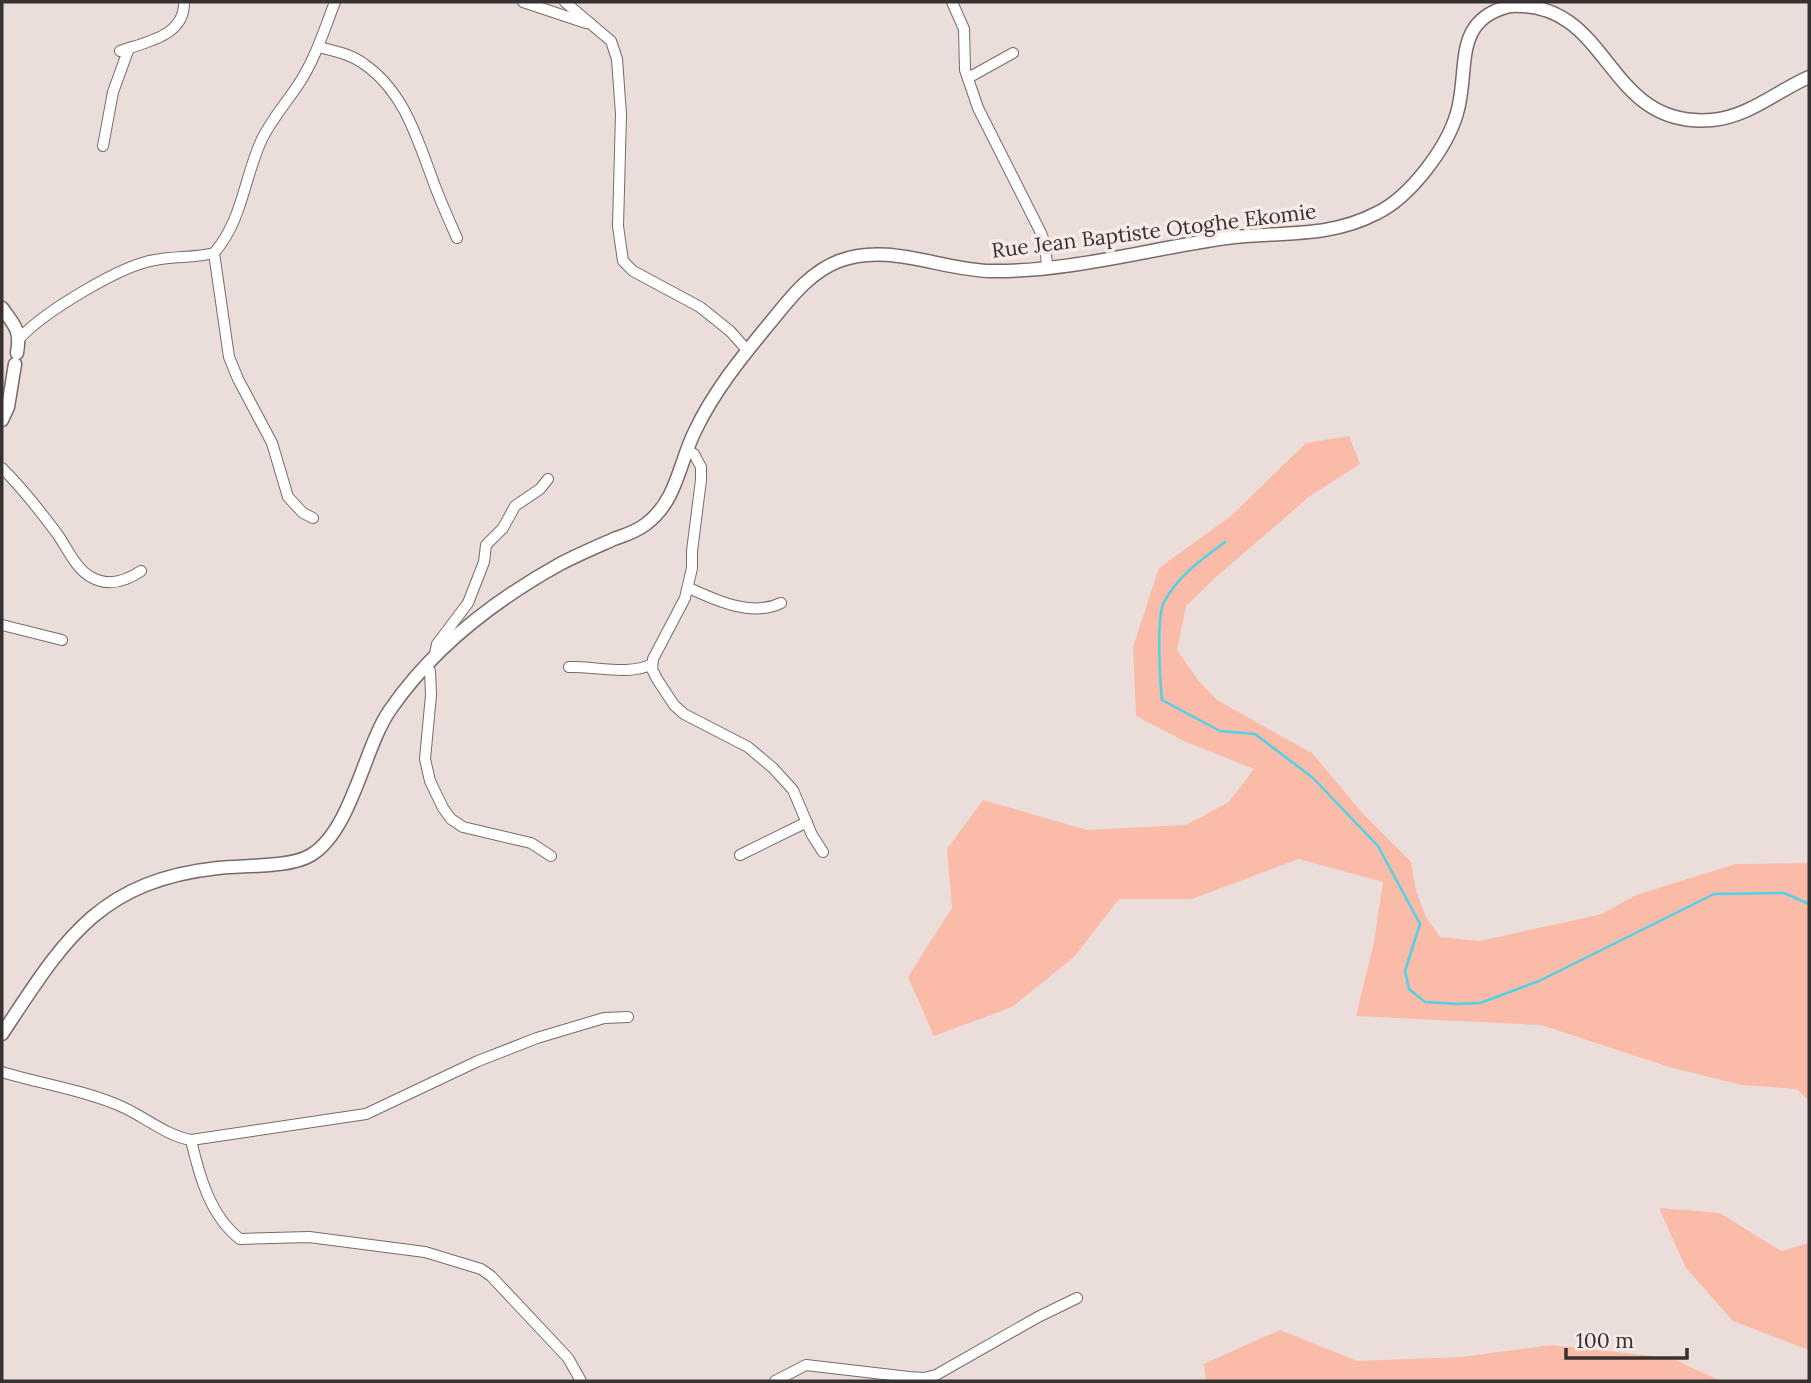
<svg xmlns="http://www.w3.org/2000/svg" width="1811" height="1383" viewBox="0 0 1811 1383" font-family="Lora,serif">
  <rect width="100%" height="100%" fill="#ebddda"/>
  <g fill="#fabba9">
    <polygon points="1349,436 1360,464 1310,496 1216,577 1186,606 1177,650 1198,680 1217,700 1313,754 1363,814 1411,862 1416,891 1426,917 1440,937 1480,941 1602,914 1636,895 1736,864 1809,863 1809,1101 1797,1089 1742,1085 1669,1067 1541,1025 1356,1016 1374,942 1383,882 1299,859 1192,899 1119,899 1074,957 1012,1007 934,1036 908,977 952,908 947,849 983,800 1087,830 1186,825 1229,802 1254,769 1186,742 1136,716 1133,647 1159,568 1231,516 1306,443"/>
    <polygon points="1659,1208 1720,1213 1781,1251 1809,1243 1809,1350 1733,1321 1686,1268"/>
    <polygon points="1280,1330 1357,1361 1462,1357 1551,1345 1671,1358 1721,1381 1206,1381 1204,1364"/>
  </g>
  <g fill="none" stroke-linecap="round" stroke-linejoin="round">
    <path stroke="#4ed2e7" stroke-width="2.5" d="M1225,542C1203,558 1177,577 1164,602C1156,617 1160,681 1162,700L1220,731L1255,734L1313,778L1378,846L1420,924L1405,971L1409,989L1425,1002L1458,1004L1480,1003L1539,981L1714,894L1784,893L1809,904"/>
    <g stroke="#776b68" stroke-width="12">
      <g id="minor">
        <polyline points="523,2 586,23"/>
        <polyline points="565,2 611,41 617,59 621,114 618,226 623,261 633,271 700,307 730,331 747,350"/>
        <polyline points="952,2 964,29 965,70 978,108 1040,231 1045,243 1047,266"/>
        <path d="M319,47C334,51 351,54 364,64C403,91 416,135 432,178C439,198 448,218 457,238"/>
        <path d="M120,51C146,42 185,36 184,2"/>
        <polyline points="968,78 1013,53"/>
        <polyline points="103,146 113,92 129,48"/>
        <polyline points="214,253 229,357 238,379 272,443 288,497 303,513 313,518"/>
        <path d="M20,338C44,312 121,265 155,260C175,256 195,258 214,253C243,220 244,177 262,139C272,119 286,103 298,85C315,60 324,30 335,2"/>
        <polyline points="687,450 694,454 701,467 701,480 692,551 692,568 685,598 653,659 652,669 657,679 674,705 684,714 748,747 773,768 793,790 812,835 823,852"/>
        <path d="M2,468C22,488 41,512 58,535C67,548 76,569 91,577C108,587 126,581 141,571"/>
        <path d="M689,588C717,601 752,617 781,603"/>
        <polyline points="2,625 62,640"/>
        <polyline points="435,654 437,644 468,603 484,562 486,545 503,528 515,506 540,489 548,479"/>
        <polyline points="427,666 430,671 431,695 425,759 430,781 443,808 451,819 463,827 531,843 551,856"/>
        <path d="M569,667C594,666 630,676 652,664"/>
        <polyline points="740,855 807,822"/>
        <path d="M2,1072C41,1084 80,1089 118,1105C143,1115 164,1135 191,1140L366,1114L478,1061L537,1038L604,1018L628,1017"/>
        <path d="M191,1140C199,1175 210,1216 240,1239L309,1237L425,1252L481,1269L491,1276L568,1358L581,1381"/>
        <polyline points="775,1381 806,1365 909,1377 924,1378 936,1375 1038,1317 1077,1298"/>
      </g>
    </g>
    <g stroke="#776b68" stroke-width="15">
      <g id="tertiary">
        <path d="M2,308C15,326 21,330 17,353"/>
        <polyline points="2,420 8,407 15,364"/>
        <path d="M2,1034C63,942 97,881 218,868C243,865 290,868 311,855C352,830 364,747 390,710C432,649 495,600 560,564C577,555 596,547 614,539C625,535 636,532 646,524C677,501 679,463 695,431C714,391 741,358 769,324C789,300 808,273 839,261C888,242 941,270 991,271C1070,272 1148,249 1226,238C1280,231 1327,239 1377,213C1410,197 1447,148 1457,113C1470,70 1451,20 1510,6C1613,0 1603,129 1712,120C1748,117 1777,91 1809,77"/>
      </g>
    </g>
    <use href="#minor" stroke="#fff" stroke-width="10"/>
    <use href="#tertiary" stroke="#fff" stroke-width="12"/>
  </g>
  <g text-anchor="middle" stroke-width="7" stroke-linejoin="round" paint-order="stroke">
    <g font-size="21" fill="#373231" stroke="#f8ebe7">
      <text transform="translate(1154 231) rotate(-7)" y="7">Rue Jean Baptiste Otoghe Ekomie</text>
    </g>
  </g>
  <rect width="1811" height="1383" fill="none" stroke="#373231" stroke-width="7"/>
  <path d="M1566 1348v10h121v-10" fill="none" stroke="#373231" stroke-width="3.5"/>
  <text x="1576" y="1348" font-size="21" fill="#373231" stroke="#f8ebe7" stroke-width="5" paint-order="stroke">100 m</text>
</svg>
